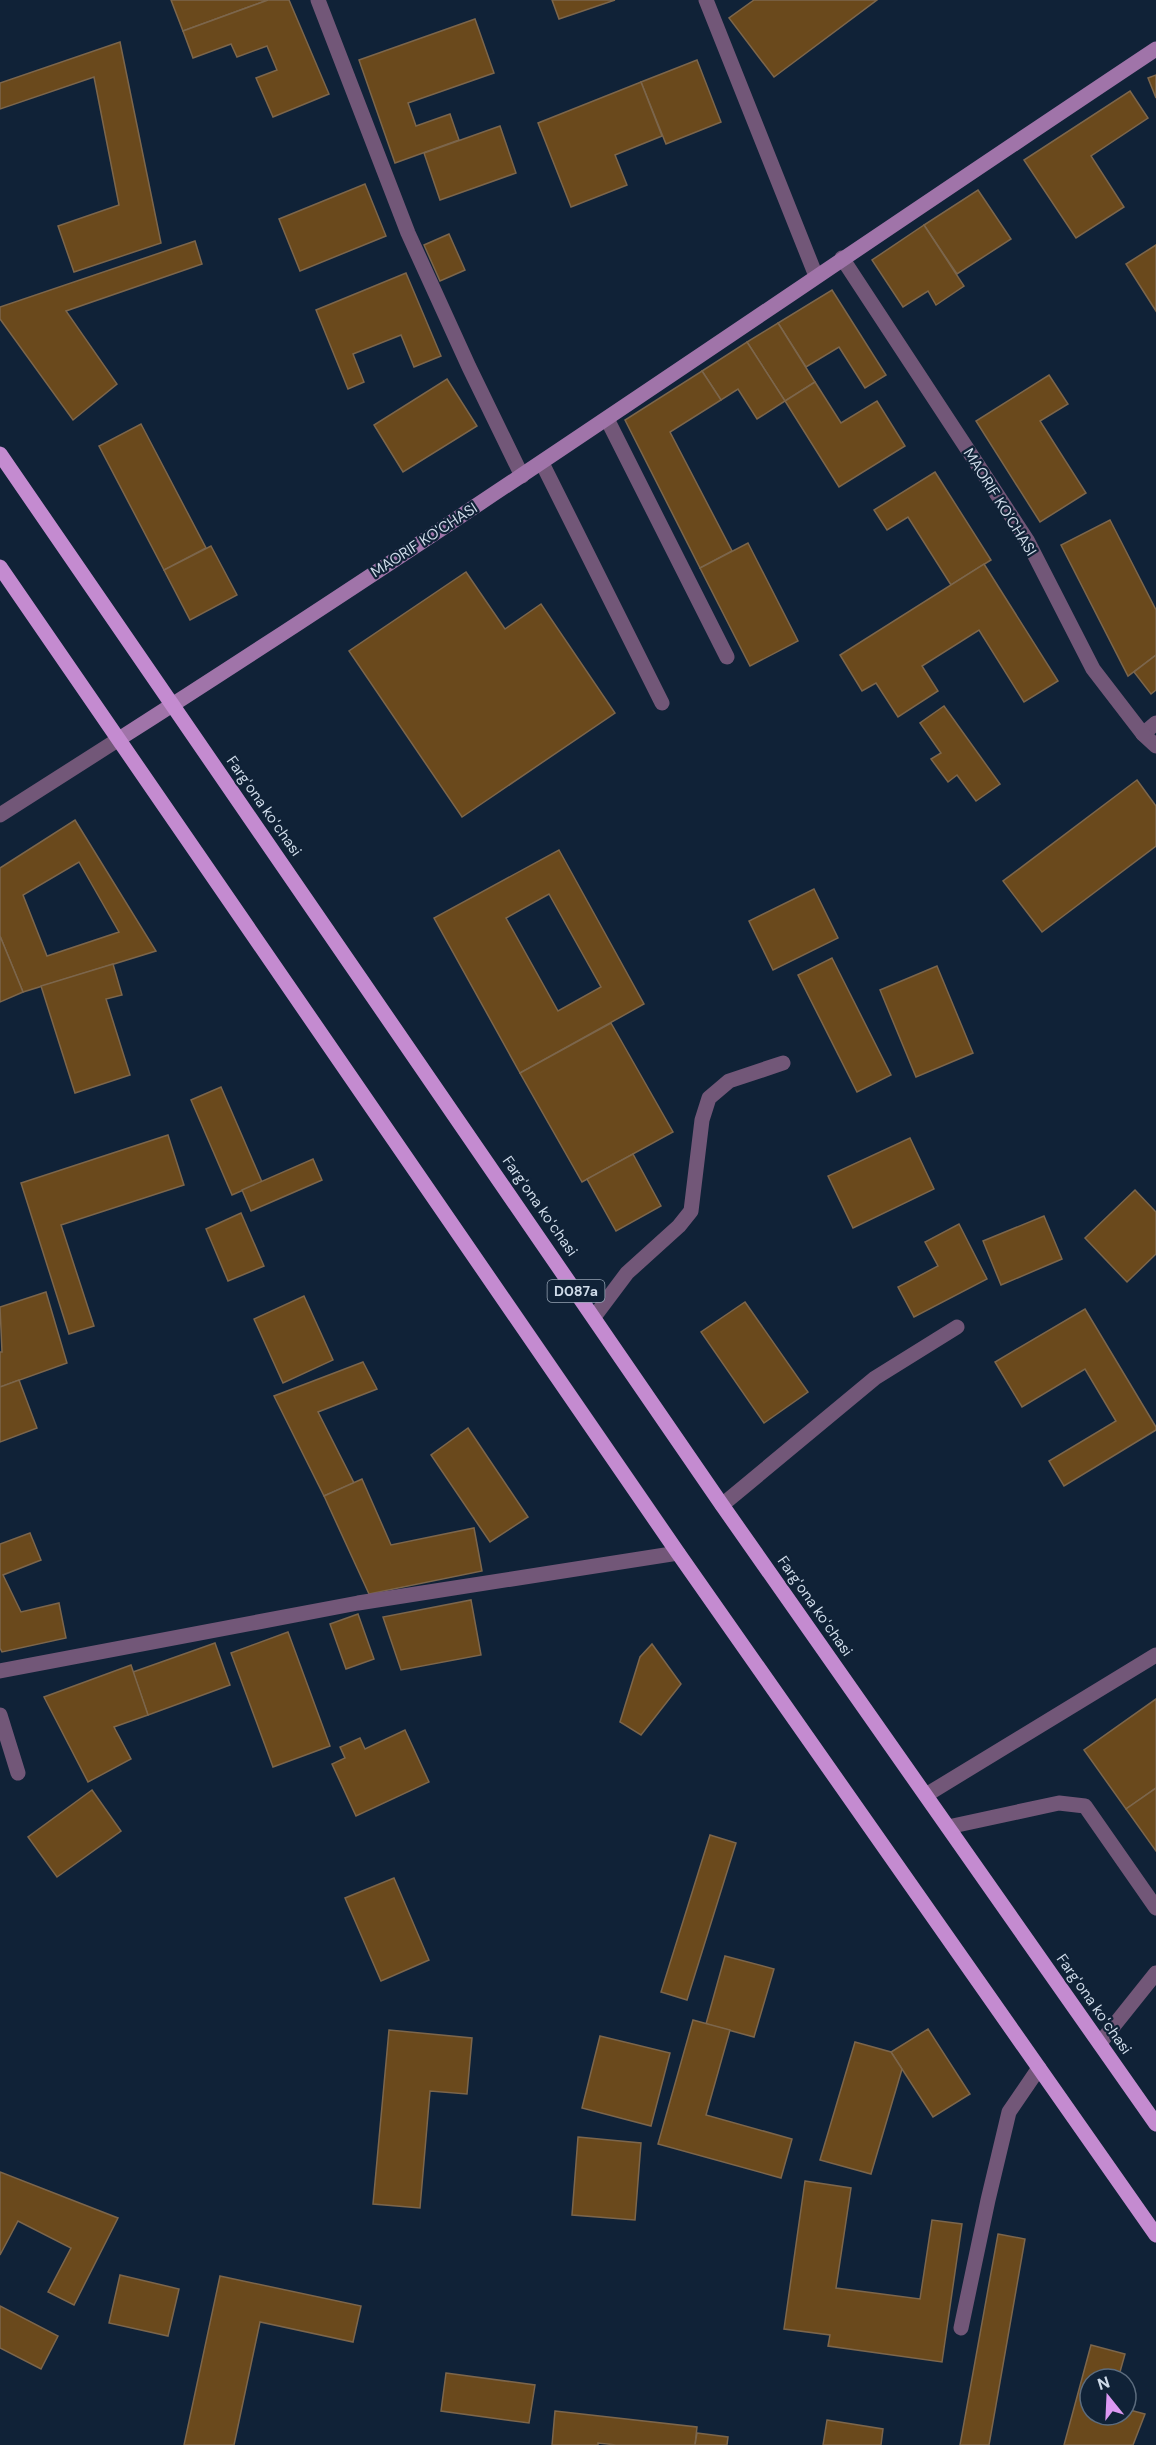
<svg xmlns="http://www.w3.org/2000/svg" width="1156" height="2445" viewBox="0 0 1156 2445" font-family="'DM Sans',sans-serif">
  <rect width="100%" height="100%" fill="#102237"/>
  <g fill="#6a491c" stroke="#7c664c" stroke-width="1.5" fill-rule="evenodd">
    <polygon points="171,0 268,0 183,31"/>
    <polygon points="268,0 289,0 329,94 273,117 256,78 277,70 267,46 237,57 231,44 193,58 183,31"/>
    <polygon points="552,0 615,0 559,19"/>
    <polygon points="754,0 877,0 774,77 729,18"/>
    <polygon points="475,19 494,73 408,103 416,126 450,114 459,140 395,163 359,60"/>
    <polygon points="120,42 161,243 74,272 58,226 119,205 94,77 0,109 0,83"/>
    <polygon points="697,60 721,122 666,144 641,82"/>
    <polygon points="1156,75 1156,98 1148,78"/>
    <polygon points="641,82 662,136 615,155 627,185 571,207 538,123"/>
    <polygon points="1130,91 1148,118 1091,156 1124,207 1076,238 1024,160"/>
    <polygon points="500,126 516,173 440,200 424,153"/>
    <polygon points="365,184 386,236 300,271 279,219"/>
    <polygon points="978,190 1011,239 957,274 924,225"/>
    <polygon points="924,225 964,286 936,305 928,291 903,307 872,260"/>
    <polygon points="449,234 465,270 440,281 424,245"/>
    <polygon points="195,241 202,264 66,311 117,384 73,420 0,319 0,307"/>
    <polygon points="1156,245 1156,311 1126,264"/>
    <polygon points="406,273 441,356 414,367 401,335 353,354 364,382 348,389 316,310"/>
    <polygon points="832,290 886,375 865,388 839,347 806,367 778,323"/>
    <polygon points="778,323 815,382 785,401 747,342"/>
    <polygon points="747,342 785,401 757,419 738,389 721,400 702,371"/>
    <polygon points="702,371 721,400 670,432 732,551 700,568 625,420"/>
    <polygon points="1049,375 1068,404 1040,421 1086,493 1040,522 976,421"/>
    <polygon points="447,379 477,426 403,472 374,425"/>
    <polygon points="815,382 841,423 877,401 905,446 839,487 785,401"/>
    <polygon points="141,424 206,548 164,570 99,446"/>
    <polygon points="935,472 991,560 951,585 908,517 887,530 874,510"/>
    <polygon points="1110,520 1156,610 1156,655 1128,676 1061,545"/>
    <polygon points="748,543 798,641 750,666 700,568"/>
    <polygon points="211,546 237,595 190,620 164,570"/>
    <polygon points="984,564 1058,681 1024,702 979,630 922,666 938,691 898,717 876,683 862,691 840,655"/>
    <polygon points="466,572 505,629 541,604 615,713 462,817 349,651"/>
    <polygon points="1156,655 1156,690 1151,694 1134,672"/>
    <polygon points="944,706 1000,784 976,801 957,775 948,782 931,759 941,753 920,723"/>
    <polygon points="1137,780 1156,806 1156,846 1042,932 1003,881"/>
    <path d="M75,820L156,951L23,992L0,936V868ZM79,862L119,932L47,956L23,895Z"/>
    <path d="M559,850L644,1004L520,1073L434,918ZM549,894L601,987L558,1011L506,918Z"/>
    <polygon points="814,889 838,938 773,970 749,921"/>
    <polygon points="0,936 23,992 0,1002"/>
    <polygon points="832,958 891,1075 857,1092 798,975"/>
    <polygon points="113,964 122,995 106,999 130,1075 75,1093 41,986"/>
    <polygon points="937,966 973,1053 916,1077 880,990"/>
    <polygon points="611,1023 673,1132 582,1182 520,1073"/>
    <polygon points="221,1087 262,1182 232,1195 191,1100"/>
    <polygon points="168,1135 184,1185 61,1225 94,1326 69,1334 21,1183"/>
    <polygon points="910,1138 934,1189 853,1228 828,1176"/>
    <polygon points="633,1154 661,1206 616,1231 587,1179"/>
    <polygon points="313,1159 322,1180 251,1211 242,1190"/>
    <polygon points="1135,1190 1156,1212 1156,1254 1127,1282 1085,1238"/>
    <polygon points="241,1213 264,1266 228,1281 206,1229"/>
    <polygon points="1044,1216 1062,1259 1001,1285 983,1241"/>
    <polygon points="959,1224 987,1279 914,1317 898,1287 938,1266 925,1242"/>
    <polygon points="46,1292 67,1363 0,1387 0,1352 2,1352 0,1307"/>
    <polygon points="304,1296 333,1360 283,1383 254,1319"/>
    <polygon points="745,1302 808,1392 764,1423 701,1332"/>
    <polygon points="1085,1309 1156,1427 1156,1430 1064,1486 1049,1461 1116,1421 1085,1369 1022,1407 995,1362"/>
    <polygon points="363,1362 377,1389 318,1412 354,1483 324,1496 274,1396"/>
    <polygon points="19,1380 37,1428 0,1442 0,1387"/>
    <polygon points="468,1428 528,1517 490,1542 431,1455"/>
    <polygon points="362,1479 391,1545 474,1528 482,1571 369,1594 324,1496"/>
    <polygon points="30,1533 41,1560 3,1575 21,1612 59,1603 66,1638 2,1652 0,1648 0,1544"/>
    <polygon points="471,1600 481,1655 401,1670 383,1617"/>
    <polygon points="358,1614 374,1659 346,1669 330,1624"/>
    <polygon points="288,1632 330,1746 273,1767 231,1653"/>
    <polygon points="215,1643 230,1685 148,1715 133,1672"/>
    <polygon points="652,1644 681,1684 641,1735 620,1722 640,1657"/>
    <polygon points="131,1665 148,1715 114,1727 131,1759 88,1782 44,1697"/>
    <polygon points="1156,1699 1156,1788 1126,1809 1084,1750"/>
    <polygon points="405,1730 429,1782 356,1816 332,1764 345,1758 340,1747 360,1738 365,1749"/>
    <polygon points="1156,1788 1156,1851 1126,1809"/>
    <polygon points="92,1790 121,1831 57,1877 28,1837"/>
    <polygon points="710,1835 736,1843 687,2000 661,1992"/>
    <polygon points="394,1878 429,1960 381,1981 345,1898"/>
    <polygon points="725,1956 774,1969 754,2037 706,2024"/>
    <polygon points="693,2020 730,2030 706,2115 792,2139 781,2178 658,2144"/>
    <polygon points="928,2029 970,2094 933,2117 891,2052"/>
    <polygon points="389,2030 472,2038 467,2094 430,2091 420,2208 373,2204"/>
    <polygon points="600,2036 670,2053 651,2126 582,2108"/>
    <polygon points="855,2042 891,2052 902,2069 871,2174 820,2160"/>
    <polygon points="578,2137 641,2143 635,2220 572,2215"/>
    <polygon points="0,2172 118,2218 74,2305 48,2292 71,2248 18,2221 0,2255"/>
    <polygon points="805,2181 851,2188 836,2288 920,2299 932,2220 962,2224 942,2362 828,2346 830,2335 784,2329"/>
    <polygon points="998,2234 1025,2239 989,2445 960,2445"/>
    <polygon points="120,2275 179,2289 168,2336 109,2323"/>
    <polygon points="220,2276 361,2306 353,2342 260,2322 234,2445 184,2445"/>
    <polygon points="0,2306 58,2336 41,2369 0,2348"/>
    <polygon points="1091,2345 1125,2354 1118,2379 1090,2379 1090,2415 1126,2415 1126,2409 1145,2414 1133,2445 1064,2445"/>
    <polygon points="446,2373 535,2385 529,2423 441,2411"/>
    <polygon points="555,2411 697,2427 695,2445 616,2445 598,2443 598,2445 552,2445"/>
    <polygon points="827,2420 883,2429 881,2445 823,2445"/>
    <polygon points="697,2433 728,2437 727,2445 695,2445"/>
  </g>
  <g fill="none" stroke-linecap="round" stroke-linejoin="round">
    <g stroke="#725778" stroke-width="15">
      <polyline points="607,419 727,657"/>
      <polyline points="542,463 662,703"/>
      <polyline points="1143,734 1156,723"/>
      <polyline points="594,1317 627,1273 679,1226 691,1211 702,1120 709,1098 729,1081 783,1063"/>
      <polyline points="722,1505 875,1378 957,1327"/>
      <polyline points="0,1671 358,1603 678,1553"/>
      <polyline points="0,1715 18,1773"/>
      <polyline points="926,1795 1156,1655"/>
      <polyline points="948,1827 1059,1803 1085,1806 1156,1908"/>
      <polyline points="1100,2043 1156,1973"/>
      <polyline points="961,2328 988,2200 1009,2112 1039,2068"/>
    </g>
    <g stroke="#725778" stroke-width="15">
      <polyline points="318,0 408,233 469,367 522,476"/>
      <polyline points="706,0 816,276"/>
      <polyline points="842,258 1027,540 1093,669 1143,734 1156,746"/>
      <polyline points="0,815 119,739"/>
    </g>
    <path stroke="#a074a9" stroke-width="15" d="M119,739C469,516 810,279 1156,49"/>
    <g stroke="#c48bd0" stroke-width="15">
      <polyline points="0,454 722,1505 1156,2124"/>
      <polyline points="0,567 678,1553 1156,2235"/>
    </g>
  </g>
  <g text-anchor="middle" stroke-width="4.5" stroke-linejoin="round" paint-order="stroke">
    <rect fill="#102237" stroke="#96a4b4" stroke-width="1.5" x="547.5" y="1280" width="57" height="22" rx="4.5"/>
    <g font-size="14" font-weight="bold" fill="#cfdbe9">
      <text x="576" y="1296">D087a</text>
    </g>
    <g font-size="15" fill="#cfdbe9" stroke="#102237">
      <text transform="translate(1000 502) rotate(58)" y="5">MAORIF KO'CHASI</text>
      <text transform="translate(424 540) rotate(-33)" y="5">MAORIF KO'CHASI</text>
      <text transform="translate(264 806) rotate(55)" y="5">Fargʻona koʻchasi</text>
      <text transform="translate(540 1206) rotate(55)" y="5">Fargʻona koʻchasi</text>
      <text transform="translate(815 1606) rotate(55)" y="5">Fargʻona koʻchasi</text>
      <text transform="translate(1094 2004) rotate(55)" y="5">Fargʻona koʻchasi</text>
    </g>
  </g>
  <g transform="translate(1108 2397) rotate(342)"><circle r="28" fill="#102237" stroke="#5c6c7e" stroke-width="1.5"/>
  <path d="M0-4.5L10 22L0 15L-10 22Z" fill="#dd99f3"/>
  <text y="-9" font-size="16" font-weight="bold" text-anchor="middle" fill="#cfdbe9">N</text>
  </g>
</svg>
